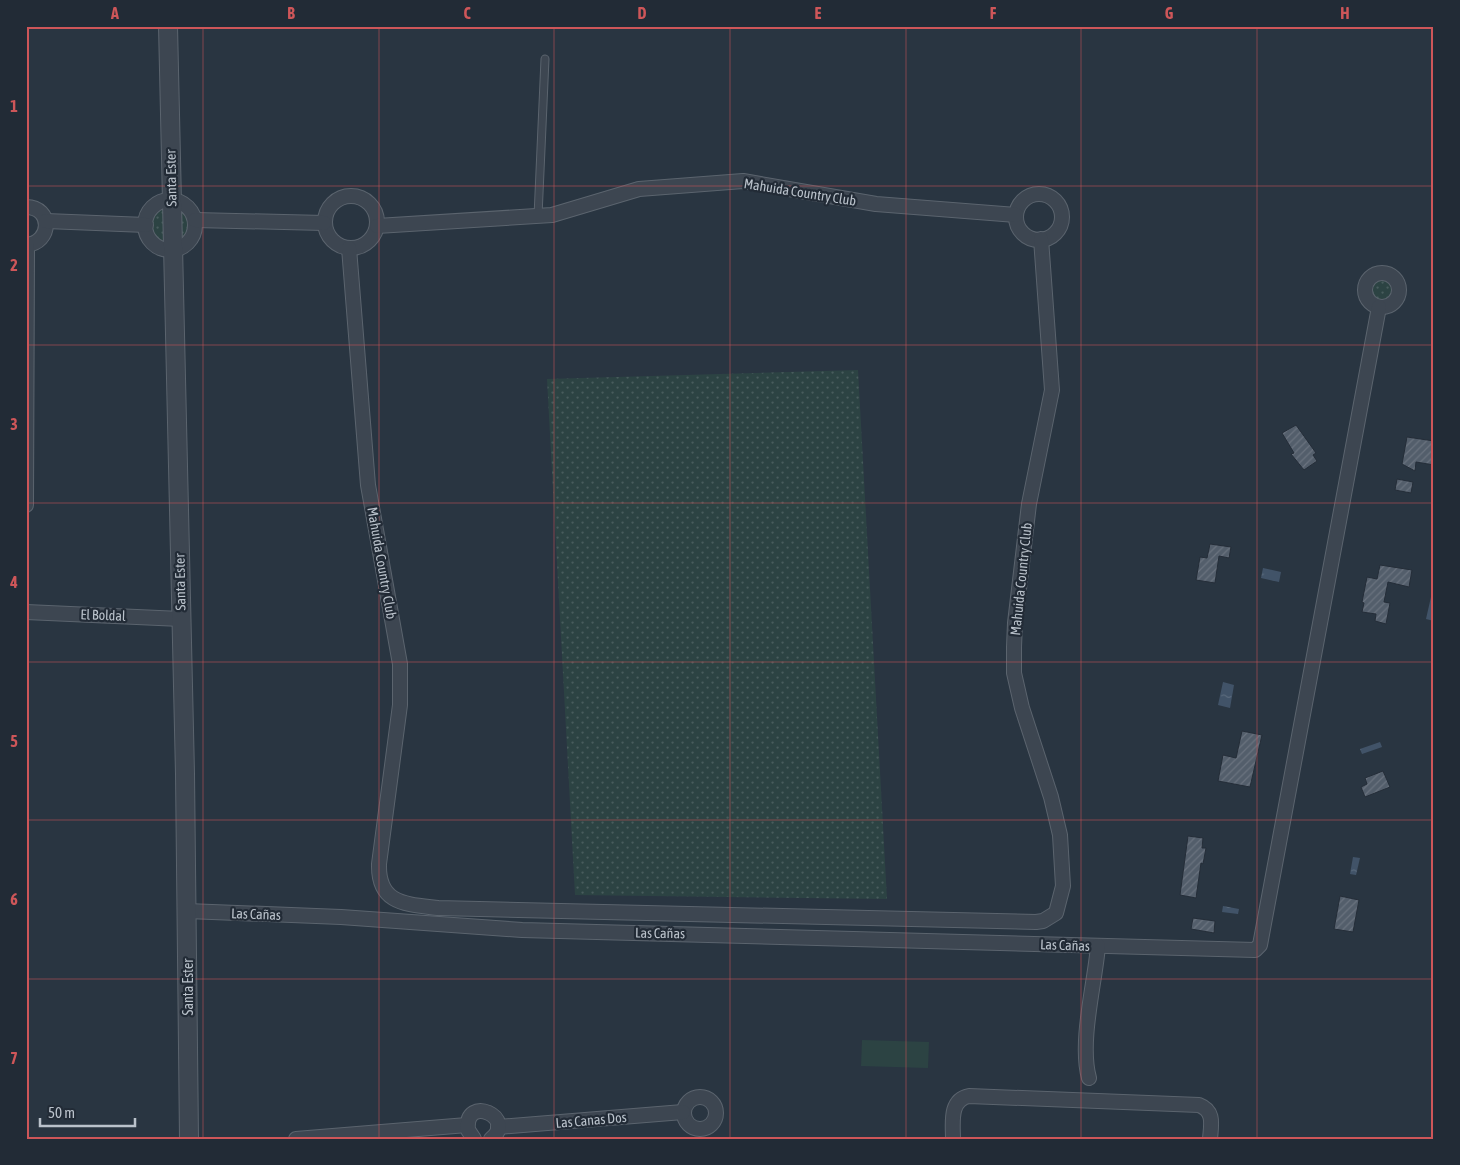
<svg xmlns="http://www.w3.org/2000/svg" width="1460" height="1165" viewBox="0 0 1460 1165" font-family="'Asap Condensed',sans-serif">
  <defs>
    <pattern id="green-dots" width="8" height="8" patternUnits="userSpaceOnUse" patternTransform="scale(1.25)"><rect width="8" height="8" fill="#2c4343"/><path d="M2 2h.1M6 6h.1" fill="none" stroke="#485c5d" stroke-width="1.8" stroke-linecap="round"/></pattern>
    <pattern id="water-ripples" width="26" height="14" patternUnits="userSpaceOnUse" patternTransform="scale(1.25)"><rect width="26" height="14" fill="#415368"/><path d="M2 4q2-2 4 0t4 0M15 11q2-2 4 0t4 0" fill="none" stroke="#5a6a7c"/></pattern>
    <pattern id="building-hatch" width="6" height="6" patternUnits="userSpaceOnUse" patternTransform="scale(1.25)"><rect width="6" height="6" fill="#535e6b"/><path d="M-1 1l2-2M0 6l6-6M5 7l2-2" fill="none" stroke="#6a737f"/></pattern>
  </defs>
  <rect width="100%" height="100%" fill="#293541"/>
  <g fill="url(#green-dots)">
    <circle cx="171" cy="225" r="20"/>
    <circle cx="1382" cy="291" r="13"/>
    <polygon points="858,370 887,899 575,895 547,379"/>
  </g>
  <polygon fill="#2c4343" points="862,1040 929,1042 928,1068 861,1066"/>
  <g fill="url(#water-ripples)">
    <polygon points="1263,568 1281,572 1279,582 1261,578"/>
    <polygon points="1431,597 1434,597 1434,621 1426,619"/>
    <polygon points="1223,682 1234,685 1230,708 1218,705"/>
    <polygon points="1380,742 1382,747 1362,754 1360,749"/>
    <polygon points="1353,857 1360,858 1356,875 1350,874"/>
    <polygon points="1223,906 1239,909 1238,914 1222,912"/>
  </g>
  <g fill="url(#building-hatch)" stroke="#242d38">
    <polygon points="1296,425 1316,453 1313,455 1317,461 1304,470 1291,454 1294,453 1282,433"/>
    <polygon points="1407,437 1434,441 1434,465 1416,462 1415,471 1402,464"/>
    <polygon points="1397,479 1413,482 1411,493 1395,490"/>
    <polygon points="1210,544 1231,547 1229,558 1219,556 1215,583 1196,580 1200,557 1207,558"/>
    <polygon points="1380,565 1412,570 1409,587 1388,582 1384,602 1390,603 1386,624 1375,621 1376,614 1362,612 1364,603 1362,602 1367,577 1377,579"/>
    <polygon points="1242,731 1262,735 1250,787 1218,781 1223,755 1236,758"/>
    <polygon points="1383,771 1390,787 1365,797 1361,787 1367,784 1365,778"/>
    <polygon points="1188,836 1203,838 1202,848 1206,848 1203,864 1201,863 1196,898 1180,895"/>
    <polygon points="1340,896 1359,900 1353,932 1334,929"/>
    <polygon points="1193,918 1215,921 1214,933 1191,929"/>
  </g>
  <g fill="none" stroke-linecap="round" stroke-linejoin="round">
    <g stroke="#5b646e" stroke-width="9">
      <polyline id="service" points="538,216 545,59"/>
    </g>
    <g stroke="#5b646e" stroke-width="16">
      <g id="minor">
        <circle cx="1039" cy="217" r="23"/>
        <circle cx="351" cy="222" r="26"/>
        <circle cx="170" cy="225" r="25"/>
        <path d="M26,207C53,207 52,243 26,245"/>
        <polyline points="195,220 324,223"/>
        <polyline points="46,221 146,225"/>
        <polyline points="377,226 552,215 639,189 743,181 876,204 1016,215"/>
        <path d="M349,248L368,485L400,664V705L379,864C378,904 405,904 438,908L1036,922L1043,921L1056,913L1063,886L1060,835L1051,797L1022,708L1014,673V647L1015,623L1029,504L1052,390L1041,239"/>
        <circle cx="1382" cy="290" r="17"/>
        <polyline points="26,505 27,246"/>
        <polyline points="26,612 181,619"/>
        <polyline points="187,911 341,917 522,930 1255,950 1260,945 1379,307"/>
        <path d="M1089,1078C1079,1042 1095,983 1098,946"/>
        <circle cx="700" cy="1113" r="16"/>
        <polyline points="498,1127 683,1112"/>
        <polyline points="296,1139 467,1125"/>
        <path d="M474,1139L468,1130C464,1093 518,1118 491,1139"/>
        <path d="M953,1139C953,1123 949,1100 969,1096L1199,1105C1215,1111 1211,1125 1210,1139"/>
      </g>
    </g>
    <g stroke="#5b646e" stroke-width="20">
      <polyline id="tertiary" points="168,26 185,774 189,1139"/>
    </g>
    <use href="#service" stroke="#3d4651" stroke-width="7"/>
    <use href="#minor" stroke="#3d4651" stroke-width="14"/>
    <use href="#tertiary" stroke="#3d4651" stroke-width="18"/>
  </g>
  <path fill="none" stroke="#ce5659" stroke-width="1" stroke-opacity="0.55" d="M203,26V1139M379,26V1139M554,26V1139M730,26V1139M906,26V1139M1081,26V1139M1257,26V1139M26,186H1434M26,345H1434M26,503H1434M26,662H1434M26,820H1434M26,979H1434"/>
  <g text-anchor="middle" stroke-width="4.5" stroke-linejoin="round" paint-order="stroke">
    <g font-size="14" fill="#bac2cb" stroke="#222b36">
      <text transform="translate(171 178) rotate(-91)" y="5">Santa Ester</text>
      <text transform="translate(800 192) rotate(9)" y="5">Mahuida Country Club</text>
      <text transform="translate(382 563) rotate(80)" y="5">Mahuida Country Club</text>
      <text transform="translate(1021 579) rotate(-84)" y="5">Mahuida Country Club</text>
      <text transform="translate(180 582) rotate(-91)" y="5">Santa Ester</text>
      <text transform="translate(103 615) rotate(2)" y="5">El Boldal</text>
      <text transform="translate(256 914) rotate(2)" y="5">Las Cañas</text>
      <text transform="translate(660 933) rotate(1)" y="5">Las Cañas</text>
      <text transform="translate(1065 945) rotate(2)" y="5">Las Cañas</text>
      <text transform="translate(188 987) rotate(-90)" y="5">Santa Ester</text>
      <text transform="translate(591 1120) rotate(-5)" y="5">Las Canas Dos</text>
    </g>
  </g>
  <rect width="1460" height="1165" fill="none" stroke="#222b36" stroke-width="55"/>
  <path d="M40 1118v8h95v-8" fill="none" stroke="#bac2cb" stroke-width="2.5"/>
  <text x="48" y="1118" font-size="15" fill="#bac2cb" stroke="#222b36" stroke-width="4" paint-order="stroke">50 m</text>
  <rect x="28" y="28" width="1404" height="1110" fill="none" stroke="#ce5659" stroke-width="2"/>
  <g font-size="16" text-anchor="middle" font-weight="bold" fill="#ce5659">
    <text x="115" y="19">A</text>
    <text x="291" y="19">B</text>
    <text x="467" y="19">C</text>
    <text x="642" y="19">D</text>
    <text x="818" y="19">E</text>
    <text x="993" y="19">F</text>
    <text x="1169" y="19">G</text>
    <text x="1345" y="19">H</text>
    <text x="14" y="112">1</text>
    <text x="14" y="271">2</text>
    <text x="14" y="430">3</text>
    <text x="14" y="588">4</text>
    <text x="14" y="747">5</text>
    <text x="14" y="905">6</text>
    <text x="14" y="1064">7</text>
  </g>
</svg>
